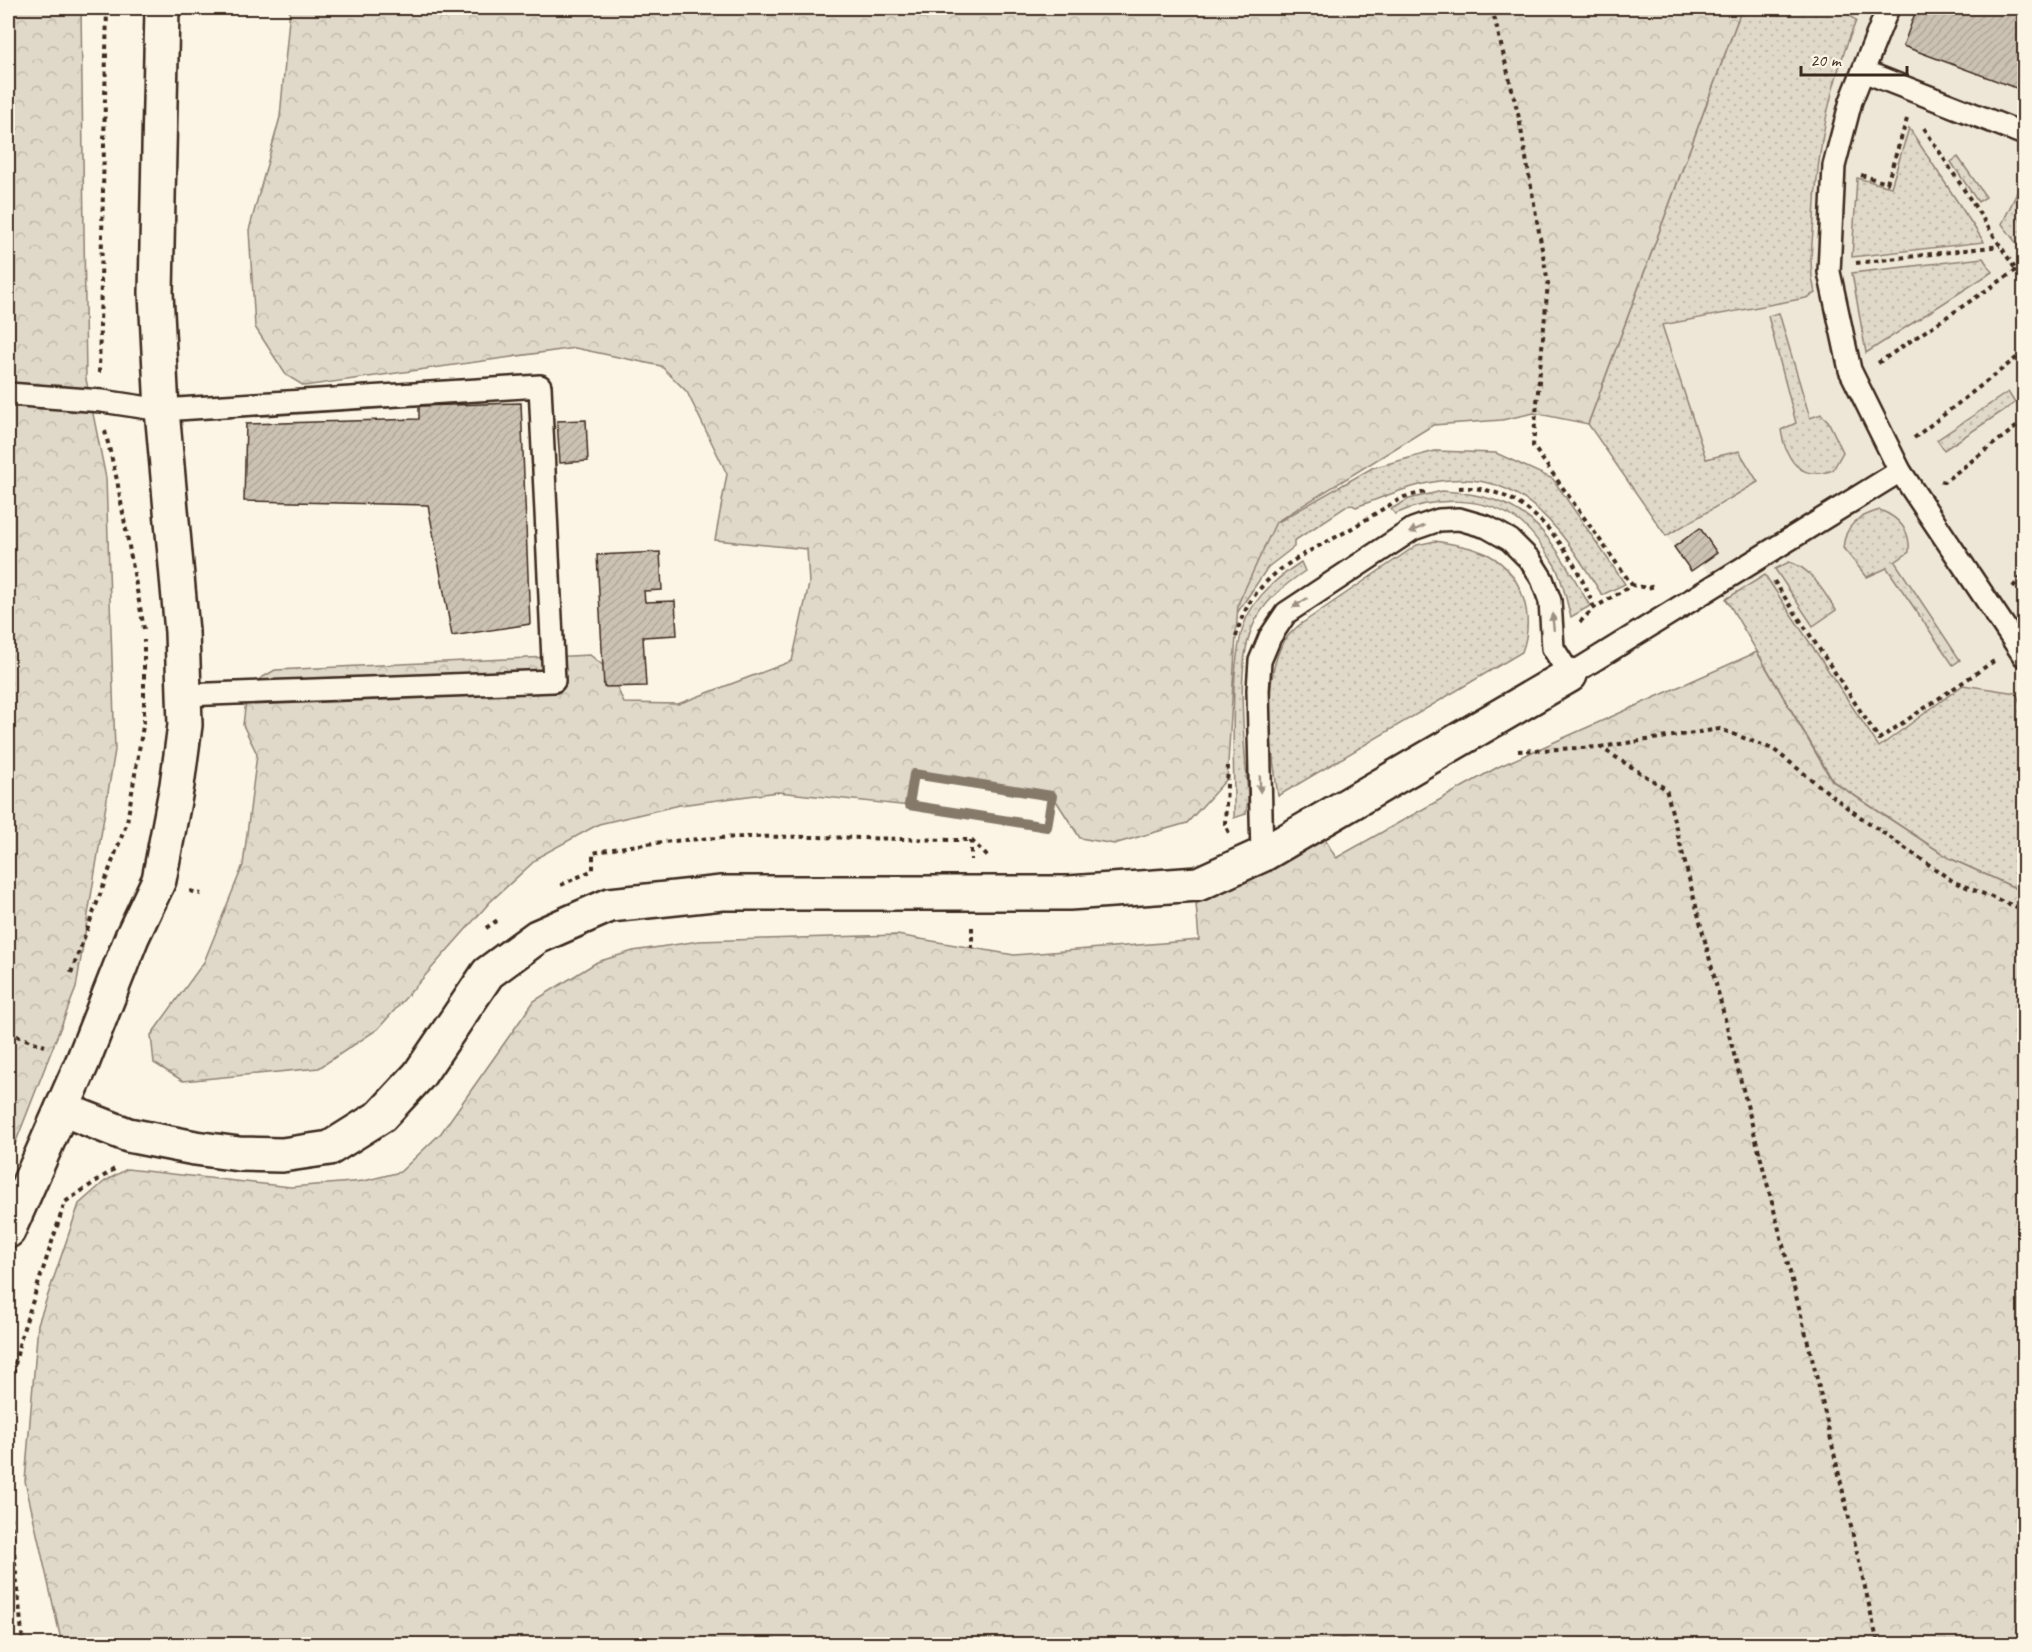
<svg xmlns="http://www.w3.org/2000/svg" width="2032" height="1652" viewBox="0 0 2032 1652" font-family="Caveat,sans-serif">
  <defs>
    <pattern id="grass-dots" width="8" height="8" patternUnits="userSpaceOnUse" patternTransform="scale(1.5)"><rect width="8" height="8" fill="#e0d8c8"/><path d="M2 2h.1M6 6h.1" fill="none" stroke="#c1baab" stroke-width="1.8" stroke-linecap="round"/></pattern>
    <pattern id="forest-crowns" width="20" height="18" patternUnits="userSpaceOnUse" patternTransform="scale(1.5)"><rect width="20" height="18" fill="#e0d8c8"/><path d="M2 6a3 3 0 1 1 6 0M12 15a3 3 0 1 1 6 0" fill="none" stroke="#c1baab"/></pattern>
    <pattern id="building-hatch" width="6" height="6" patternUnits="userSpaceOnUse" patternTransform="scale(1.5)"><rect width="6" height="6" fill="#ccc2b3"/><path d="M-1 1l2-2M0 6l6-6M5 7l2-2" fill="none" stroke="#b0a79a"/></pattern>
  </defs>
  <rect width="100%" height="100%" fill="#fcf5e5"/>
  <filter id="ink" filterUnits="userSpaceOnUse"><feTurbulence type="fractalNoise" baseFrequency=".0167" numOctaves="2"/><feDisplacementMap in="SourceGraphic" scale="12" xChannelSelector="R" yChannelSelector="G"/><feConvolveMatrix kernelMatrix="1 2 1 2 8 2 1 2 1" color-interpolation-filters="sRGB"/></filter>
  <g filter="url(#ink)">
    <polygon fill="#eee6d6" points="1742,8 2024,8 2024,889 1949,858 1833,781 1718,585 1702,564 1691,571 1588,424"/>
    <g fill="url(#grass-dots)" stroke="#8e8173" stroke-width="1.5">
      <path d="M1742,8H1846L1845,11L1856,21C1829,85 1817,150 1814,219C1812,247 1808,265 1815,293L1806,298L1662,325L1706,459L1739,451L1758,482L1666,536L1588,424Z"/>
      <polygon points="1909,128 1984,242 1852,257 1857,178 1891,187"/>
      <polygon points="1958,157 1986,197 1978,202 1951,162"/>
      <polygon points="2024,178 2024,251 2023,252 2002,224"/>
      <polygon points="1983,258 1992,272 1866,353 1852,273"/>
      <path d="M1779,313L1810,418L1821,414L1828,421L1843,452L1833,470C1800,482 1786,460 1781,430L1796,423L1768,316Z"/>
      <polygon points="2008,392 2015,403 1944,450 1937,440"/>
      <path d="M1435,451L1496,453L1553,479L1625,584L1602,595C1557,521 1515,459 1416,486C1396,491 1376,500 1356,507L1350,504L1294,541V547L1268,567L1227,628L1272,517L1278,522L1372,468Z"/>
      <path d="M1442,491C1533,497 1548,533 1590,606L1571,617C1566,601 1563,579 1554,564C1545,550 1532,531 1519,521C1483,495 1433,497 1395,514L1391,509L1409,499Z"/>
      <path d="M1880,510C1900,518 1911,531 1909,552L1895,562L1960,660L1953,665L1887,568L1867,577L1843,548C1845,524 1859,516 1880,510Z"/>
      <path d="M1435,541C1453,544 1472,547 1489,555C1523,574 1535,617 1522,652L1278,796C1272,754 1261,682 1283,643C1286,637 1293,631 1298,626L1417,545Z"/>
      <path d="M1301,562L1305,571C1283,586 1262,603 1252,628C1234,673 1246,751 1248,799L1246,814L1234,818C1235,768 1226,654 1249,613C1261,591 1281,575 1301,562Z"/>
      <path d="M1789,562C1812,568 1823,592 1836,610L1813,626L1775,569Z"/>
      <polygon points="1765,575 1879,747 1963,685 2016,693 2024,712 2024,892 1949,858 1833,781 1726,599"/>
    </g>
    <g fill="url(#forest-crowns)" stroke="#8e8173" stroke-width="1.5">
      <polygon points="8,8 81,8 86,379 106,478 115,750 76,988 8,1162"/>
      <polygon points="290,8 1742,8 1588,424 1534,413 1502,420 1433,425 1276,522 1238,604 1227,779 1187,823 1114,844 1080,838 1053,796 914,774 910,806 778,792 680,805 599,824 540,856 490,902 378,1029 319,1068 183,1081 154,1063 151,1035 204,962 243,865 257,754 243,725 246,700 256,681 275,670 590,655 610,671 624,703 678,704 792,661 809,584 807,549 715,540 727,474 687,392 661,366 575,348 304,386 286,375 255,327 249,230 280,117"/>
      <polygon points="1757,652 1832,781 1949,858 2024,892 2024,1644 62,1644 25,1481 38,1324 79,1204 105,1181 127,1169 291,1187 364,1181 400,1172 441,1133 534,1001 597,962 633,951 699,941 897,935 1014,955 1199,940 1196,904 1322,834 1336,858 1498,767"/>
    </g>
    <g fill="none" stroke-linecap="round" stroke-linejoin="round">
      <polygon stroke="#85796b" stroke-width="10" points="914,774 1052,796 1047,827 909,805"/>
    </g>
    <g fill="url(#building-hatch)" stroke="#3b2a1e" stroke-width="1.5">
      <polygon points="1917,8 2024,8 2024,91 1903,46"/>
      <polygon points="521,403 530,624 452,636 428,505 244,501 246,424 419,419 419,406"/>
      <polygon points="586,420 588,461 560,463 557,421"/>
      <polygon points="1700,528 1717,553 1691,571 1674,547"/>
      <polygon points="660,552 662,590 644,591 645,602 675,601 677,635 643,637 646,686 604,687 597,555"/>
    </g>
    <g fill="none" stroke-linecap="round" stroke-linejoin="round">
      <g stroke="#3b2a1e" stroke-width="26">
        <g id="lane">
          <polyline points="1888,8 1851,101 1834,166 1829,272 1850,370 1900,471 2024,656"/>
          <polyline points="1863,71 2024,134"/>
          <polyline points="8,394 102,401 162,410 540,386 554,681 184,695"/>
          <polyline points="1262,855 1258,690 1260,661 1270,637 1286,613 1413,529 1439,520 1459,519 1487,527 1510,540 1530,560 1542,579 1550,601 1553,648 1570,675 1900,471"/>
        </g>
      </g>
      <g stroke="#3b2a1e" stroke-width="38">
        <polyline id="street" points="62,1109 128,1135 195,1148 239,1154 282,1155 330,1148 381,1116 419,1075 488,973 537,937 610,905 722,893 1069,893 1198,884 1262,855 1570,675"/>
      </g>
      <g stroke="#3b2a1e" stroke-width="38">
        <polyline id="secondary" points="8,1231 83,1061 132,937 159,880 177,785 185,725 182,632 162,410 156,293 162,8"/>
      </g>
      <g stroke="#3b2a1e" stroke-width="4" stroke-dasharray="4.5 4.5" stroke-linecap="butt">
        <polyline points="1492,8 1519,118 1548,283 1533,446 1632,585"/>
        <polyline points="1924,128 2016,270"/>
        <polyline points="1861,175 1887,183 1907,119"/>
        <polyline points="1856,263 2000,246"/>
        <polyline points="1878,363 2024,265"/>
        <polyline points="99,373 107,8"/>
        <polyline points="105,431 117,480 144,629"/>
        <polyline points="1914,438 2024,352"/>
        <polyline points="1941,481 1944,482 2024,421"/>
        <path d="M1459,488C1528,484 1573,550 1594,608"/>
        <polyline points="1774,581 1879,739 1994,661"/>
        <polyline points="2013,587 2024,573"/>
        <polyline points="1580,622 1594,608 1632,585 1647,588 1655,586"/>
        <path d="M1236,637C1249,581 1290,561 1336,537C1359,525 1381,509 1404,497L1425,492"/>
        <polyline points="1600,747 1720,729 1773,749 1849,809 1954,882 2024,910"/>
        <polyline points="1518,751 1600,747 1666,789 1814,1366 1878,1644"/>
        <polyline points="1228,766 1225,824 1229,833"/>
        <polyline points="971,840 971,860"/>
        <path d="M561,885L593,870V853C713,827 847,840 971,840L989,858"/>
        <polyline points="190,891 201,894"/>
        <polyline points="972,927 972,948"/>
        <polyline points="486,928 499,919"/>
        <polyline points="71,973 127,822 144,720 144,640"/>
        <polyline points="8,1033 45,1046"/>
        <polyline points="8,1400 20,1340 65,1202 116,1168"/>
        <polyline points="8,1490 23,1644"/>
        <polyline points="8,1600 18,1598"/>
      </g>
      <use href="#lane" stroke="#fcf5e5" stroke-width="21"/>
      <use href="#street" stroke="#fcf5e5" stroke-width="33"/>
      <use href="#secondary" stroke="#fcf5e5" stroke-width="33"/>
    </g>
    <defs><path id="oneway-solid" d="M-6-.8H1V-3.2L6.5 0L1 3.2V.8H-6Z" transform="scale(1.5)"/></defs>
    <g fill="#9c9082">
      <use href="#oneway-solid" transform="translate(1417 529) rotate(156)"/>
      <use href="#oneway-solid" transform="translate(1300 603) rotate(147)"/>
      <use href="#oneway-solid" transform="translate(1553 622) rotate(-96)"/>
      <use href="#oneway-solid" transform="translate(1260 784) rotate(89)"/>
    </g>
  </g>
  <rect width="2032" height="1652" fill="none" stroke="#fcf5e5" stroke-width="30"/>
  <rect x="15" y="15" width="2002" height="1622" fill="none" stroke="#3b2a1e" stroke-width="2" filter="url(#ink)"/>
  <path d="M1801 66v9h106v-9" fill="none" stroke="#3b2a1e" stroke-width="3"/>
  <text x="1810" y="66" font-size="18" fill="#3b2a1e" stroke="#fcf5e5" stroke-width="4.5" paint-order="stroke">20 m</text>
</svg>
